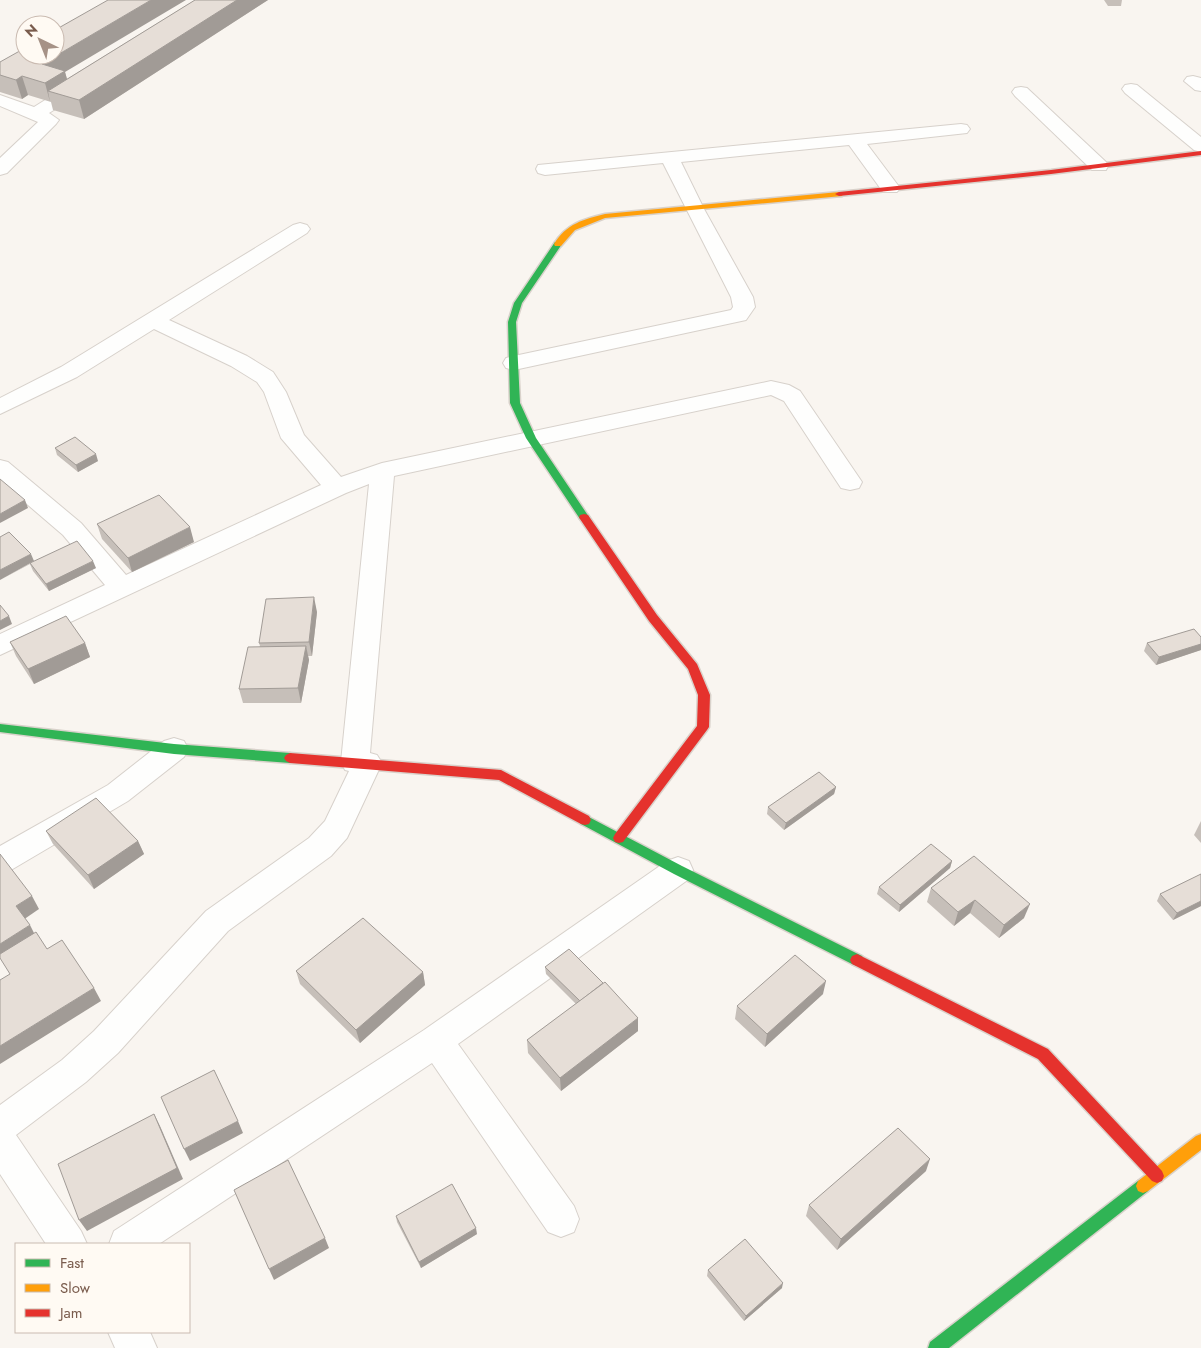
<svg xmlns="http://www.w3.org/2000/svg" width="1201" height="1348" viewBox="0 0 1201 1348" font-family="Jost,sans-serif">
  <rect width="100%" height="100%" fill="#f9f5f0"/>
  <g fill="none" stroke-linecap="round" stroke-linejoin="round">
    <g stroke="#d7d1cb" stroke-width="2">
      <g id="street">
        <polygon points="1193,76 1201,78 1201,91 1195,90 1184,81 1187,77"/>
        <polygon points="83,79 89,80 92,84 89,88 49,113 59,120 56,124 7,173 0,175 0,158 38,122 0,106 0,95 34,107 77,80"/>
        <polygon points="1131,84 1137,85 1201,137 1201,152 1194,150 1125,93 1122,89 1125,85"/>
        <polygon points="1021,87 1027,88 1106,162 1108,166 1106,170 1092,170 1015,96 1012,92 1015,88"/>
        <polygon points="961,124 967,125 970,129 967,133 867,144 900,188 897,192 883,192 849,145 681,162 704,209 753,297 755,307 746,320 514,370 506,368 503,363 506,358 514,356 731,310 733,307 731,297 663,163 545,175 538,173 536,169 538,165"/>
        <polygon points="300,223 307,225 310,229 307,233 169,320 247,356 273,372 286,392 304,435 341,477 382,463 771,381 789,385 800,391 862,482 859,488 850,490 841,488 784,401 771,395 394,476 370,753 377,755 382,763 347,838 331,856 228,931 118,1053 86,1082 16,1135 81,1231 87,1244 46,1244 0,1174 0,1105 62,1060 94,1031 206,911 309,838 325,821 349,771 345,770 341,762 369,484 346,493 0,655 0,634 105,585 63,535 0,481 0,460 8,462 81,523 126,575 321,485 281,438 264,392 257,382 231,366 154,329 77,377 0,414 0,398 61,367 293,225"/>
        <polygon points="174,738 184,741 188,749 184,757 128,801 11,870 0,874 0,846 108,785 164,741"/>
        <polygon points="678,857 689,861 693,870 689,879 458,1044 574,1206 579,1219 574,1232 561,1237 548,1232 432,1063 159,1244 109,1244 114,1231 424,1030 667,861"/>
        <polygon points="108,1332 150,1332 157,1348 115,1348"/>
      </g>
    </g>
    <g stroke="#d9d2cb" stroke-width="3">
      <g id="fast">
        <polygon points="555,242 561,242 562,244 522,303 516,322 520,403 536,438 589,517 584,520 580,519 526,438 510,403 508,322 514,303"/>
        <polygon points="0,724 174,744 290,753 294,755 296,758 294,761 290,763 174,754 0,732"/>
        <polygon points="585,815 682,866 862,956 864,960 862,964 857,966 852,964 674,874 581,824 579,820 581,816"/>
        <polygon points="1143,1179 1148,1181 1150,1186 1148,1191 949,1348 928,1348 930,1342 1138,1181"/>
      </g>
    </g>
    <g stroke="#d9d2cb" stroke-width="3">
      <g id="slow">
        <path d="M839,192L843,194L842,196L605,218L575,230L561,246H555L554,244C566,224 584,219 605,214Z"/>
        <polygon points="1201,1134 1201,1150 1148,1191 1143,1193 1138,1191 1136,1186 1138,1181 1196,1136"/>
      </g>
    </g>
    <g stroke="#d9d2cb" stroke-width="3">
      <g id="jam">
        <polygon points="1201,151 1201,155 1051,174 839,196 835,194 839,192 1051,170"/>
        <polygon points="584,514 588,515 657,615 697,664 710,695 709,727 707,730 623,842 619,843 615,842 613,838 615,834 697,726 698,695 688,669 649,621 580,519 579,517 580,515"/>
        <polygon points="290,753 501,770 589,816 591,820 589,824 585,825 581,824 499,780 290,763 286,761 284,758 286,755"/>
        <polygon points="857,954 1048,1049 1162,1171 1164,1176 1162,1181 1157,1183 1152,1181 1038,1059 852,964 850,960 852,956"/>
      </g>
    </g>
    <use href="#street" fill="#fefefd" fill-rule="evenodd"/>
    <use href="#fast" fill="#30b455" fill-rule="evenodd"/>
    <use href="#slow" fill="#ff9f0a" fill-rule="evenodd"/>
    <use href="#jam" fill="#e5322d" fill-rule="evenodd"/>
  </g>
  <g fill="#c6bfb9">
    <polygon points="195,0 268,0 84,119 53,110 51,102 28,95 22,99 0,92 0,62 65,72 67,79"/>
    <polygon points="1104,0 1122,0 1121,6 1108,6"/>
    <polygon points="55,448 98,461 78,472 57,455"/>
    <polygon points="97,524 194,542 132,572 102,539"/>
    <polygon points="34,561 96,568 49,591 33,571 30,564 0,580"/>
    <polygon points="317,612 312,656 308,656 309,660 301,703 243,703 239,689 260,646 259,643"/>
    <polygon points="1201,637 1201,650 1156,665 1144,651 1147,643"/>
    <polygon points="10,642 85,643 90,657 34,684 16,656"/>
    <polygon points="836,787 834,794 784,830 767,814 768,807"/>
    <polygon points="1201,821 1201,843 1194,835"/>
    <polygon points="46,831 138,841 144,854 94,889 53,844"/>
    <polygon points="974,856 1024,918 999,938 970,913 954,926 927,902 931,888"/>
    <polygon points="952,861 950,868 899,912 877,894 879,887"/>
    <polygon points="1201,874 1201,906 1173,920 1157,901 1160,894"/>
    <polygon points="545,967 638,1031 561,1091 528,1053 527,1040 576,1004 546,974"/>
    <polygon points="296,971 423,972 425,985 360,1043 300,984"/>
    <polygon points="823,994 765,1047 735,1019 737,1006"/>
    <polygon points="926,1171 837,1250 806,1216 809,1205"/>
    <polygon points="396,1216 477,1234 421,1268 397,1222"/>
    <polygon points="708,1270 782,1288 744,1321 707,1276"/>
  </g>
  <g fill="#a19b96">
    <polygon points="151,0 186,0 65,72 70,90 48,91 50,102 45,83 42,64"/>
    <polygon points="237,0 268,0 84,119 79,100"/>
    <polygon points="22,76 28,95 22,99 16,80"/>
    <polygon points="96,454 98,461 78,472 76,465"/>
    <polygon points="25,500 28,508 0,523 0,514"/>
    <polygon points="190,527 194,542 132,572 128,558"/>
    <polygon points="31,554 34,561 0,580 0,570"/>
    <polygon points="93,561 96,568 49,591 46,584"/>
    <polygon points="314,597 317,612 312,656 309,642"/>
    <polygon points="9,616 12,624 0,630 0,621"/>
    <polygon points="85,643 90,657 34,684 28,669"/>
    <polygon points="1201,644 1201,650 1156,665 1159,657"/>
    <polygon points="306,646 309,660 301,703 298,688"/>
    <polygon points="836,787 834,794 784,830 786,823"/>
    <polygon points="138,841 144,854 94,889 88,875"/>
    <polygon points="952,861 950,868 899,912 900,905"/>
    <polygon points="32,896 39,909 23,920 16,906"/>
    <polygon points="975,900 970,913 954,926 958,912"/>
    <polygon points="1201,901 1201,906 1173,920 1177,913"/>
    <polygon points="1030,904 1024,918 999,938 1004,925"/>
    <polygon points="30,925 37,939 0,958 0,944"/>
    <polygon points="423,972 425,985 360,1043 356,1030"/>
    <polygon points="826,981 823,994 765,1047 767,1034"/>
    <polygon points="94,988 101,1001 0,1064 0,1046"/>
    <polygon points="638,1018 638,1031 561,1091 560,1078"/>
    <polygon points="154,1114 160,1126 183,1179 87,1231 79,1220"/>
    <polygon points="238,1121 243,1133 190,1161 184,1149"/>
    <polygon points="930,1159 926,1171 837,1250 841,1239"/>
    <polygon points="476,1228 477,1234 421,1268 419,1262"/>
    <polygon points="325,1238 329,1248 274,1280 269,1269"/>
    <polygon points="783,1283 782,1288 744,1321 746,1316"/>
  </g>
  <g fill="#e6ded7" stroke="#a19b96">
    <polygon points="108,0 151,0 42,64 65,71 45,83 22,76 16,80 0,75 0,62 25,48 25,55 55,55 55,30"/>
    <polygon points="195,0 237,0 79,100 48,91"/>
    <polygon points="75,437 96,454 76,465 55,448"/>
    <polygon points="0,479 25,500 0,514"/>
    <polygon points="159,495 190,527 128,558 97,524"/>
    <polygon points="9,532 31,554 0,570 0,537"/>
    <polygon points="77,541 93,561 46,584 30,563"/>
    <polygon points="314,597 309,642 259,643 266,599"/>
    <polygon points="0,605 9,616 0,621"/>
    <polygon points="66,616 85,643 28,669 10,642"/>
    <polygon points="1194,629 1201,637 1201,644 1159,657 1147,643"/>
    <polygon points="306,646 298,688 239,689 248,647"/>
    <polygon points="819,772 836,787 786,823 768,807"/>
    <polygon points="96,798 138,841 88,875 46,831"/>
    <polygon points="931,844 952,861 900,905 879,887"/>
    <polygon points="0,854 32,896 16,906 30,925 0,944"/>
    <polygon points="974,856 1030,904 1004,925 975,900 958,912 931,888"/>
    <polygon points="1201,874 1201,901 1177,913 1160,894"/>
    <polygon points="363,918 423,972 356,1030 296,971"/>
    <polygon points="36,932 47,949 62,940 94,988 0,1046 0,980 10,974 0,958 0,954"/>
    <polygon points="569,949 603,983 580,1001 545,967"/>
    <polygon points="795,955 826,981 767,1034 737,1006"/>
    <polygon points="605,982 638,1018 560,1078 527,1040"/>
    <polygon points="214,1070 238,1121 184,1149 161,1097"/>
    <polygon points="154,1114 177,1168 79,1220 58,1164"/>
    <polygon points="898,1128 930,1159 841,1239 809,1205"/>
    <polygon points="288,1160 325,1238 269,1269 234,1190"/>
    <polygon points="452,1184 476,1228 419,1262 396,1216"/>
    <polygon points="745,1239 783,1283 746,1316 708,1270"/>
  </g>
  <rect x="15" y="1243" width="175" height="90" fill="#fffaf3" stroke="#cabbb1"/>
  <rect x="25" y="1259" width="25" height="8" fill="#30b455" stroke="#cabbb1"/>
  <text x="60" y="1268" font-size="15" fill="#7a5c4d">Fast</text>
  <rect x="25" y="1284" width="25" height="8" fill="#ff9f0a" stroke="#cabbb1"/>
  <text x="60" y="1293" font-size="15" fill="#7a5c4d">Slow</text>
  <rect x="25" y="1309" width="25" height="8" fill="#e5322d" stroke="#cabbb1"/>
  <text x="60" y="1318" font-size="15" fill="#7a5c4d">Jam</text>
  <g transform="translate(40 40) rotate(317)"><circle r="24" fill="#fffaf3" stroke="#cabbb1"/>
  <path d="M0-4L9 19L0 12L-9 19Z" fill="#a69286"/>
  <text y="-8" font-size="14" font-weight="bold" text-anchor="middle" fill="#7a5c4d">N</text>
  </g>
</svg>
